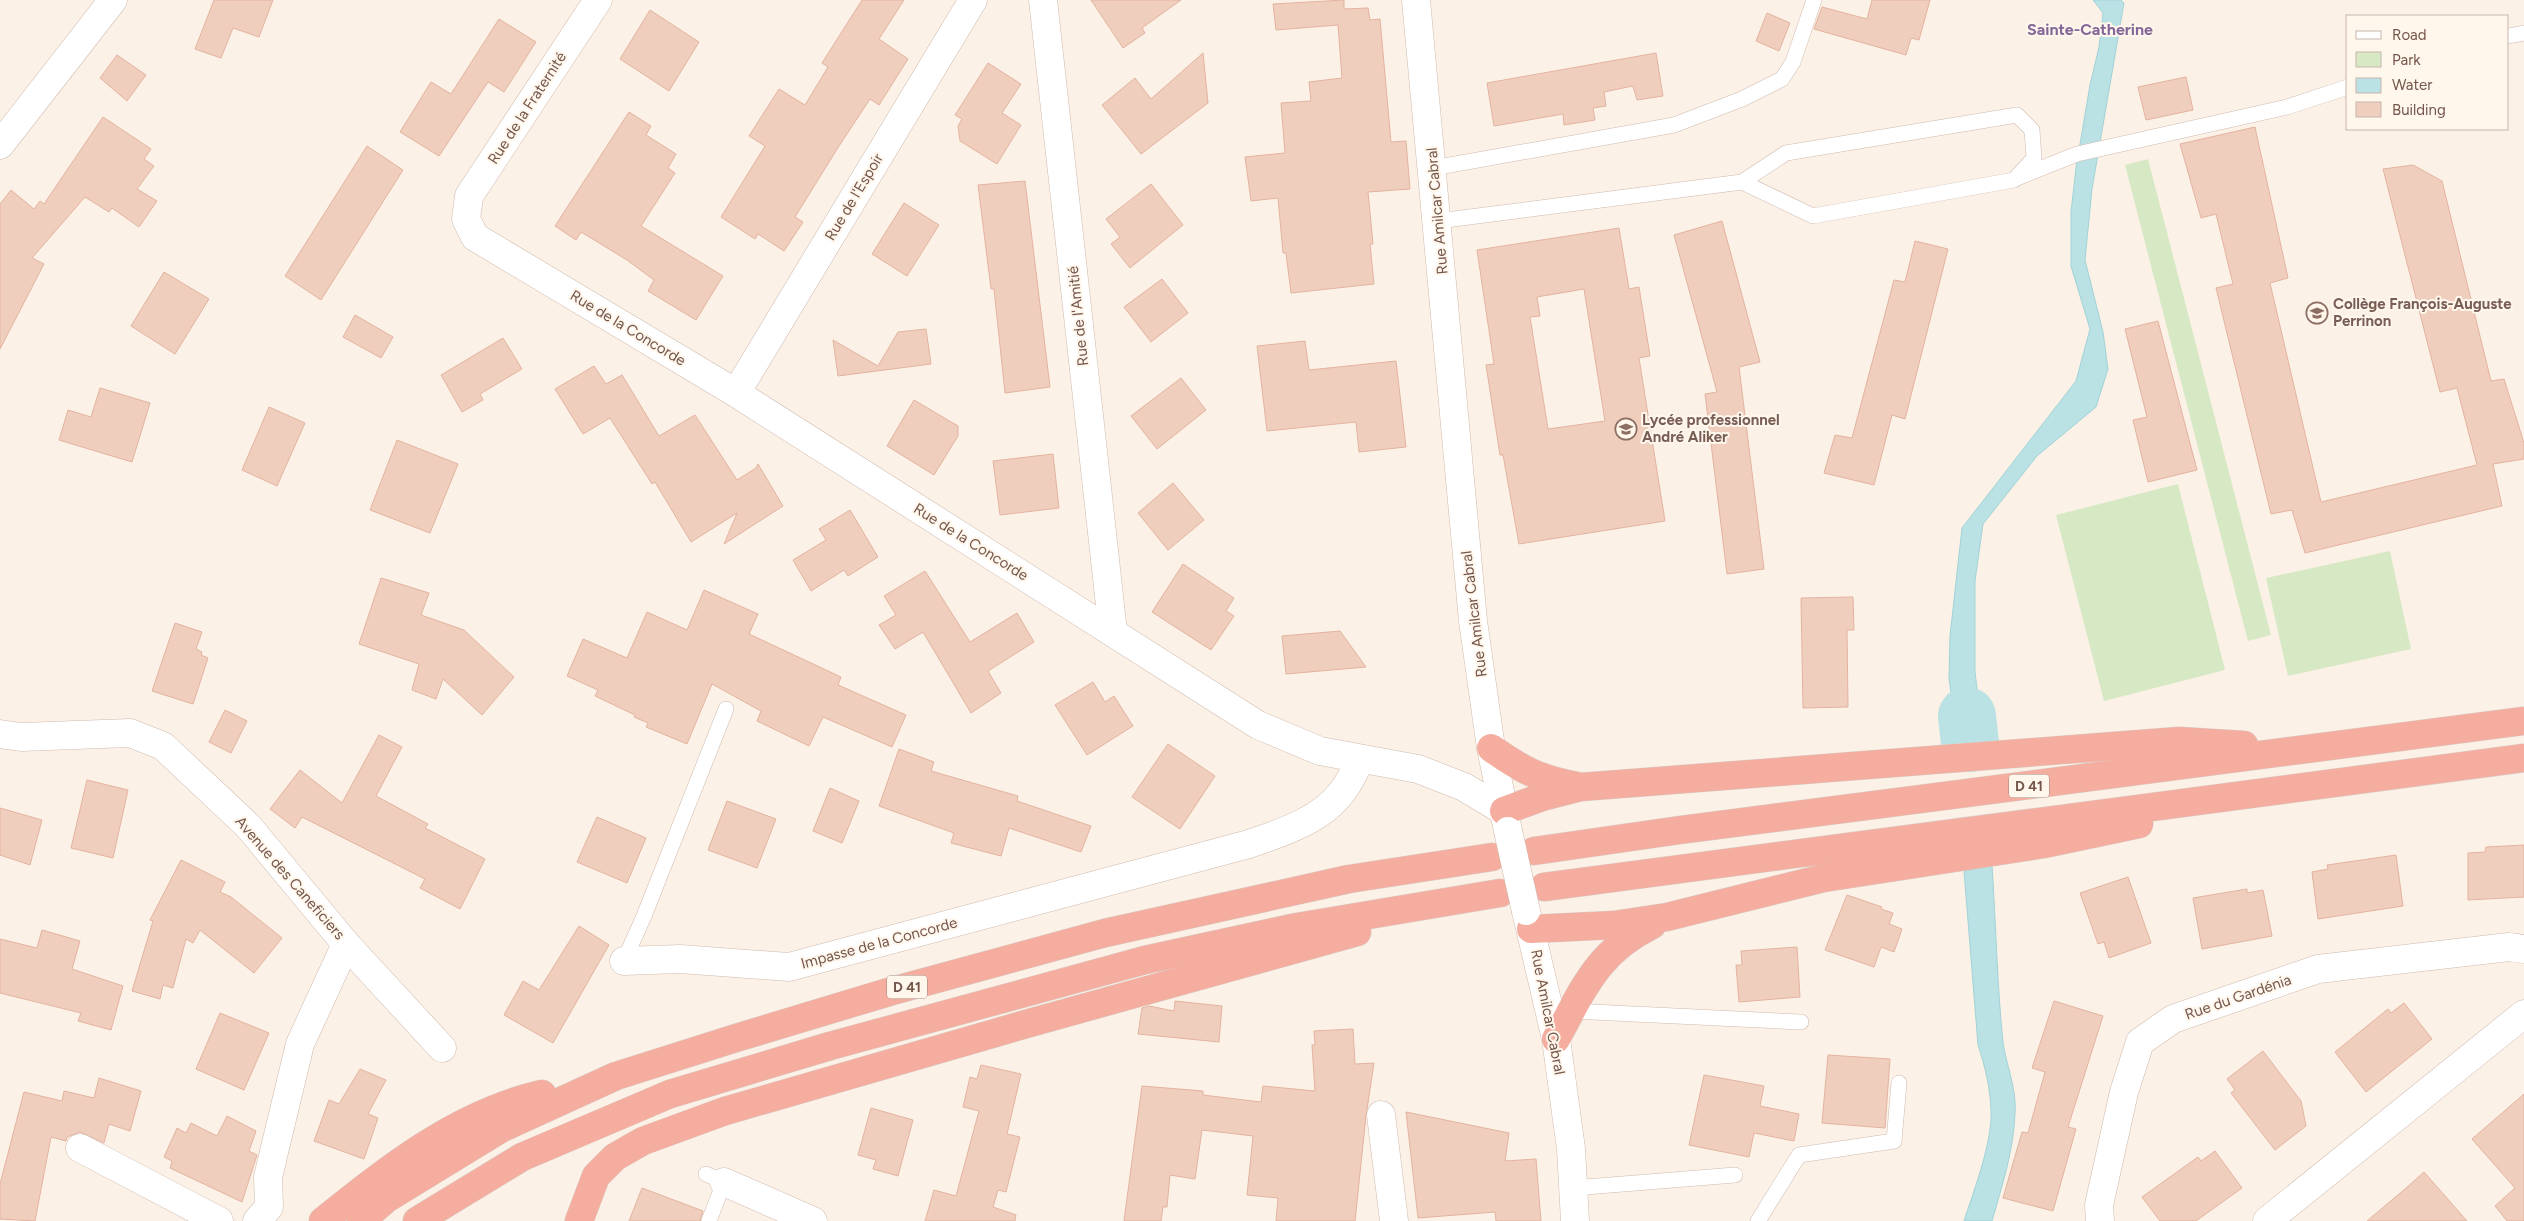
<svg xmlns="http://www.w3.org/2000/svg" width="2524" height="1221" viewBox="0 0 2524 1221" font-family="Figtree,sans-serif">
  <rect width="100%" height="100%" fill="#fcf1e6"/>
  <g fill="#d6e9c4">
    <polygon points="2148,159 2271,635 2248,641 2125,165"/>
    <polygon points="2178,484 2225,670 2104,701 2056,515"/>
    <polygon points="2390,551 2411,649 2288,676 2266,578"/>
  </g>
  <g fill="#bae2e5" stroke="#a1d3d6">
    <polygon points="2093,0 2121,0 2124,3 2092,189 2085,260 2103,332 2108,369 2096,407 2037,456 1983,524 1975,581 1975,672 1980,714 1955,719 1949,679 1950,636 1962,528 2076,381 2090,329 2071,266 2071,212 2076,168 2090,85 2099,47 2103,13"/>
    <path d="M1992,866C1996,925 1997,984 2003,1042C2006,1065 2017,1089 2015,1113C2014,1149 2002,1186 1992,1221H1964C1974,1190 1993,1141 1991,1109C1990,1087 1985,1066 1978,1045L1964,871Z"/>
  </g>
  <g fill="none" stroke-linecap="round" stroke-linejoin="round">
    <polyline stroke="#bae2e5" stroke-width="58" points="1967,716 1970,743"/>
  </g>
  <g fill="#f0cebe" stroke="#e3b39f" fill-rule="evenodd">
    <polygon points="214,0 273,0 259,37 233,28 221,58 195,49"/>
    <polygon points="862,0 904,0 879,39 908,59 879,105 870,99 839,146 795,217 803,222 784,251 758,234 755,239 721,217 765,146 749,136 779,89 805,105 828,67 822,63"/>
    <polygon points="1091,0 1181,0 1142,28 1145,33 1123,48"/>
    <polygon points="1344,0 1344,9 1368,8 1370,20 1380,19 1391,142 1406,141 1410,189 1368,192 1373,244 1370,244 1374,284 1291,293 1286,253 1283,253 1278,198 1251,201 1245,157 1285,153 1281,103 1311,101 1309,82 1342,78 1338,25 1276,30 1273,4"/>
    <polygon points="1872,0 1930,0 1919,40 1911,38 1906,55 1814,29 1822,7 1867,19"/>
    <polygon points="650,10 699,42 669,91 620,59"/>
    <polygon points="1767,13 1790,23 1779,51 1756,41"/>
    <polygon points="499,19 536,42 504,92 488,82 439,156 400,132 431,82 451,94"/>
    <polygon points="1203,53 1208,103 1141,154 1102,105 1135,78 1151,99"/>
    <polygon points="1656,53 1663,96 1637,100 1633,86 1604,92 1606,106 1593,108 1595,120 1564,125 1563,114 1494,126 1487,83"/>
    <polygon points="117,55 146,75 127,101 100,78"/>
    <polygon points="988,63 1021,84 1002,113 1021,125 997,164 960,141 958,126 962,119 955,115"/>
    <polygon points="2186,77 2193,110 2146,120 2138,87"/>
    <polygon points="629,112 651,126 646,135 676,154 668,168 675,173 641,226 723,276 696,320 648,291 654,280 627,260 581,232 576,240 555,226"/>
    <polygon points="103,117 151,149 144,159 154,166 137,189 157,201 139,227 112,208 109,212 85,197 32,258 44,264 0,349 0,204 11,190 34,209 40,201 44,204"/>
    <polygon points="2255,127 2288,278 2270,283 2321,502 2477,465 2457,388 2440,392 2383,169 2413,165 2442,181 2491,381 2504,379 2524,443 2524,459 2493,464 2502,506 2305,553 2292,510 2271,514 2216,288 2233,284 2216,214 2201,218 2180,144"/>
    <polygon points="367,146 403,170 321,300 285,276"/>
    <polygon points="1025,181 1050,387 1005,393 994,289 991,289 978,185"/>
    <polygon points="1151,184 1183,225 1130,268 1111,244 1120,237 1106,219"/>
    <polygon points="904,203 939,225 907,276 872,254"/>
    <polygon points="1722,221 1760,362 1739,367 1764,569 1727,574 1705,394 1717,392 1674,235"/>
    <path d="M1619,228L1629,289L1639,287L1650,356L1639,358L1665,521L1519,544L1503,455H1500L1486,365L1494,364L1477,250ZM1584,289L1605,421L1548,429L1530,317L1540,316L1537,297Z"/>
    <polygon points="1915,241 1948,249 1905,419 1892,415 1874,485 1824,473 1835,435 1852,438 1894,280 1905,282"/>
    <polygon points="164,272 209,299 175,354 131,326"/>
    <polygon points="1162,279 1188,313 1151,342 1124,307"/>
    <polygon points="355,315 393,337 381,358 343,337"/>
    <polygon points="2158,321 2197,470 2148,482 2133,420 2147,417 2125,329"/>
    <polygon points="926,329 931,364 838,376 833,340 878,366 898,332"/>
    <polygon points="503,338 522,369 480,394 483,400 462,412 441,375"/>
    <polygon points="1305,341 1309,370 1396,361 1406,447 1359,452 1356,422 1267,431 1257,346"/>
    <polygon points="594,366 606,384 622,375 659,436 695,415 737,480 756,468 758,464 783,506 724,544 737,513 691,542 655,482 652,484 610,418 583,434 555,389"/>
    <polygon points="1181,378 1206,410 1157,449 1131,416"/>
    <polygon points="100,388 150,403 132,462 59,440 68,410 91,417"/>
    <polygon points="914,400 958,426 958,436 934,475 887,446"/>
    <polygon points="269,407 305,423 277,486 242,470"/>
    <polygon points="397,440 458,464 430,533 370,510"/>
    <polygon points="1053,454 1059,508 1000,515 993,461"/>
    <polygon points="1173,483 1204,520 1168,550 1138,513"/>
    <polygon points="850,510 878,557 848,576 844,570 811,591 793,560 826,540 819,529"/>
    <polygon points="1183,564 1234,598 1226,611 1234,616 1211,650 1152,612"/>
    <polygon points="925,571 970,642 1017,613 1034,642 988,671 1001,693 971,713 923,632 895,649 879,625 896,615 884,596"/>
    <polygon points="381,578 429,593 421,615 464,630 514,677 482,715 443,679 436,699 412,690 419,664 359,644"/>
    <polygon points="704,590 758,614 749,634 841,677 838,685 906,715 892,747 823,717 809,746 757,721 761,711 712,684 687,744 646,727 648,723 634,717 635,715 595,696 598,690 567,676 583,639 627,658 647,612 687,630"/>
    <polygon points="1853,597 1854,630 1847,630 1848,707 1803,708 1801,598"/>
    <polygon points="175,623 202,632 196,649 202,652 201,655 208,658 193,704 152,691"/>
    <polygon points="1340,631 1366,667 1286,674 1282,636"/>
    <polygon points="1093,682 1105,702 1114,696 1133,726 1087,755 1055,705"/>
    <polygon points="225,710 247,721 231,753 209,742"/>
    <polygon points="379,735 402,747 376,796 428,824 425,828 485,859 460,909 420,888 425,879 302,817 295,828 270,809 300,770 342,803"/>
    <polygon points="1168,744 1215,776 1180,829 1132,797"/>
    <polygon points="899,749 934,762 931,771 1018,796 1017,801 1091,826 1081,852 1009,828 1001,856 951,843 954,833 879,806"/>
    <polygon points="87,780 128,790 113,858 71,848"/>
    <polygon points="830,788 859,801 842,843 813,831"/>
    <polygon points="727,801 776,819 757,868 708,850"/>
    <polygon points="0,808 42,820 30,865 0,855"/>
    <polygon points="597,817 646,838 627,883 577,862"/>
    <polygon points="2524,845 2524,897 2468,900 2468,853 2485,852 2486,847"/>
    <polygon points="2396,855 2403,906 2318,919 2312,872 2328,869 2327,865"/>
    <polygon points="181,860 225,882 220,892 231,897 282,938 254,973 200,930 193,943 186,939 173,988 163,985 160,999 132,991 153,921 150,920"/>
    <polygon points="2128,877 2151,943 2109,958 2104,942 2098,944 2080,893"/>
    <polygon points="2247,889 2247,893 2263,890 2272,936 2202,949 2193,898"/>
    <polygon points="1847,895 1882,907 1881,909 1893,913 1889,924 1902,929 1894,952 1881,947 1874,967 1825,950"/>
    <polygon points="579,926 609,945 553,1043 504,1015 523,981 539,990"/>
    <polygon points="42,930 80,941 72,969 123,986 111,1030 78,1021 81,1013 0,993 0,939 37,948"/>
    <polygon points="1797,947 1800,997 1739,1002 1736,965 1742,965 1741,951"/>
    <polygon points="1175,1001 1222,1006 1219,1042 1138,1034 1142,1008 1149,1006 1174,1011"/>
    <polygon points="2054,1001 2103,1016 2068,1127 2076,1129 2053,1211 2003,1198 2022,1132 2028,1133 2045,1072 2032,1068"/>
    <polygon points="2404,1003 2432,1039 2366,1092 2335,1052 2388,1009 2391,1013"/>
    <polygon points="220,1013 269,1033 244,1090 196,1069"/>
    <polygon points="1353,1029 1355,1064 1374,1063 1366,1116 1355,1221 1276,1221 1278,1198 1247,1195 1253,1136 1202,1130 1195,1179 1170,1175 1167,1207 1163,1207 1161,1221 1124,1221 1142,1086 1203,1091 1203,1095 1261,1102 1263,1086 1315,1091 1312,1045 1315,1045 1314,1031"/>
    <polygon points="2263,1051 2301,1101 2306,1126 2275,1150 2231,1093 2235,1090 2227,1079"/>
    <polygon points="1828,1055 1890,1059 1885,1128 1822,1123"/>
    <polygon points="981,1065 1021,1074 1007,1134 1020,1137 1006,1192 998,1190 993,1207 1016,1215 1015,1221 925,1221 934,1190 956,1196 979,1111 963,1107 970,1077 977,1079"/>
    <polygon points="360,1069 386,1080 368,1114 378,1118 364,1159 314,1141 329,1100 339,1104"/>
    <polygon points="1704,1075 1764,1086 1760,1106 1799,1114 1794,1141 1754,1133 1749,1157 1689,1145"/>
    <polygon points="99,1078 141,1091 130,1131 109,1124 104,1143 80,1132 67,1137 66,1141 51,1137 35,1221 0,1219 0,1184 24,1092 62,1101 64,1091 94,1098"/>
    <polygon points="2524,1094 2524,1221 2507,1221 2495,1206 2515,1188 2472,1139"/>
    <polygon points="871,1108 913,1120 898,1176 873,1169 876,1160 858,1155"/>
    <polygon points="1406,1112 1509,1133 1505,1161 1536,1159 1541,1221 1496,1221 1495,1212 1418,1218"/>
    <polygon points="227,1116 256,1131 249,1151 257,1155 242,1202 170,1168 172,1161 164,1157 177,1128 186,1133 191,1123 217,1136"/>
    <polygon points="2215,1151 2242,1188 2196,1221 2160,1221 2142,1197 2198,1157 2201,1161"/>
    <polygon points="2424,1172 2467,1221 2367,1221 2405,1189"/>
    <polygon points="642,1188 703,1211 700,1221 629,1221"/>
  </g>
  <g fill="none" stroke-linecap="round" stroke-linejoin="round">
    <g stroke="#cfbaaf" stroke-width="16">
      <g id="lane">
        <polyline points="2508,36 2524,33"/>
        <polyline points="1433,168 1674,125 1742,99 1782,79 1793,62 1814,0"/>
        <polyline points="2017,178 2077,154 2287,107 2348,87"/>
        <polyline points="1438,221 1742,182 1813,216 2014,180 2034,158 2032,130 2017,115 1786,153 1742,182"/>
        <polyline points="624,961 644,916 726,709"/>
        <polyline points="1571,1011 1801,1022"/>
        <polyline points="706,1174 724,1182 709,1221"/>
        <polyline points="1573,1188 1735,1175"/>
        <polyline points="1758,1221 1799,1155 1894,1141 1899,1083"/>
      </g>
    </g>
    <g stroke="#cfbaaf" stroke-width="29">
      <g id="street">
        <polyline points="598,0 469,196 466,219 475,237 736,393 1258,725 1320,751 1418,769 1464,787 1504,811"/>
        <polyline points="1043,0 1113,632"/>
        <polyline points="0,145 113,0"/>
        <polyline points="736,393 973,0"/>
        <polyline points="0,734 21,737 130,733 163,746 248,826 346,944 442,1048"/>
        <path d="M624,961L680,959L789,967L1249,844C1281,833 1320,821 1342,792C1350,782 1355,770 1361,759"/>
        <polyline points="1381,1115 1394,1221"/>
        <polyline points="80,1148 219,1221"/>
        <polyline points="724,1182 813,1221"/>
        <polyline points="257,1221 269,1207 268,1177 300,1044 346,944"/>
        <polyline points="2100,1221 2099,1205 2124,1092 2140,1042 2173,1019 2318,969 2509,947 2524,949"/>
        <polyline points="2267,1221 2524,1014"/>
      </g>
    </g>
    <g stroke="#d2baac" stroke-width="29">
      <g id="secondary">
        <polyline points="1416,0 1473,621 1491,748 1508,831"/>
        <polyline points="1526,911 1556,1039 1571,1149 1575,1221"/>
      </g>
    </g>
    <g stroke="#d8d0cd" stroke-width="29">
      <g id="highway">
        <path d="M1491,748C1522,770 1539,779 1577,786"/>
        <polyline points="1504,811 1542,797 1581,787 2179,741 2244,745"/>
        <polyline points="1534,851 1680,830 2524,721"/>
        <polyline points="1544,887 2524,758"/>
        <polyline points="1531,929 1614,925 1667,917 1824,878 2044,844 2139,824"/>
        <path d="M1556,1039C1584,988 1597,952 1652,925"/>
        <path d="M323,1221C389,1168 458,1113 542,1094"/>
        <polyline points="361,1221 386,1199 502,1128 616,1076 736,1038 892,991 1105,933 1349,879 1492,857"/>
        <polyline points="417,1221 522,1157 670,1094 830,1046 1145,960 1297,927 1500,893"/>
        <polyline points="579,1221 596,1176 615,1157 643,1141 725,1111 1026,1024 1357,932"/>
      </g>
    </g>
    <use href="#lane" stroke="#fff" stroke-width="15"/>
    <use href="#street" stroke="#fff" stroke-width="28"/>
    <use href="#secondary" stroke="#fff" stroke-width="28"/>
    <use href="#highway" stroke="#f4ad9e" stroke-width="28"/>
    <g stroke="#d2baac" stroke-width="29" stroke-linecap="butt">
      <polyline id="secondary-bridge" points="1508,831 1526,911"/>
    </g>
    <use href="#secondary-bridge" stroke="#fff" stroke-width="28"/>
  </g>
  <defs>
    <g id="school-ring" transform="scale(1.125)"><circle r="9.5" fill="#fff6ec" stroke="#8d6e63" stroke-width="1.5"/><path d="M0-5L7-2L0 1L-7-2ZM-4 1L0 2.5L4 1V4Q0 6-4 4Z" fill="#8d6e63"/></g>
  </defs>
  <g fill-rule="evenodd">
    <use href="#school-ring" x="2317" y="313"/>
    <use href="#school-ring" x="1626" y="429"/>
  </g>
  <g text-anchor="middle" stroke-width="4" stroke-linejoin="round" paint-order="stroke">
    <g fill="#fff6ec" stroke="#9e867b" stroke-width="1">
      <rect x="2009" y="774.5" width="40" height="23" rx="4"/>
      <rect x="887" y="975.5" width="40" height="23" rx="4"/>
    </g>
    <g font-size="14" font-weight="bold" fill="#74564b">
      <text x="2029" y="791">D 41</text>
      <text x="907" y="992">D 41</text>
    </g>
    <g font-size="15" fill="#74564b" stroke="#fff6ec">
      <text transform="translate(527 108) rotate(-57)" y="5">Rue de la Fraternité</text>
      <text transform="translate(854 197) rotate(-59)" y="5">Rue de l'Espoir</text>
      <text transform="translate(1437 211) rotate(-95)" y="5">Rue Amilcar Cabral</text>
      <text transform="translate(1078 316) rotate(-96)" y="5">Rue de l'Amitié</text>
      <text transform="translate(628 328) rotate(31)" y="5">Rue de la Concorde</text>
      <text transform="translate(971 542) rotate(32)" y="5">Rue de la Concorde</text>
      <text transform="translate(1474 614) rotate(-97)" y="5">Rue Amilcar Cabral</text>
      <text transform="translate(290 878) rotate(49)" y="5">Avenue des Caneficiers</text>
      <text transform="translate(879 943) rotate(-15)" y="5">Impasse de la Concorde</text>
      <text transform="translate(2238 997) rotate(-19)" y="5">Rue du Gardénia</text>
      <text transform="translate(1548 1012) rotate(79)" y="5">Rue Amilcar Cabral</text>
    </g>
    <g font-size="15" font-weight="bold" fill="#785e54" stroke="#fff6ec" text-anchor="start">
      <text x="2333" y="309">Collège François-Auguste<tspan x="2333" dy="17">Perrinon</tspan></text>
      <text x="1642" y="425">Lycée professionnel<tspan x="1642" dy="17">André Aliker</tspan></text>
    </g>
    <g font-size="16" font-weight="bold" fill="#836798" stroke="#fff6ec">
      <text x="2090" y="35">Sainte-Catherine</text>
    </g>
  </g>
  <rect x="2346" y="15" width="162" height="115" fill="#fff6ec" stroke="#c7b6ac"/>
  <rect x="2356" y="31" width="25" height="8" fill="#ffffff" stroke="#c7b6ac"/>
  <text x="2392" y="40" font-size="15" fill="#74564b">Road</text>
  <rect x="2356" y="52" width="25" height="15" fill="#d6e9c4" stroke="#c7b6ac"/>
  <text x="2392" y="65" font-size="15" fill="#74564b">Park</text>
  <rect x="2356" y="78" width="25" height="15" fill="#bae2e5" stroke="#c7b6ac"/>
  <text x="2392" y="90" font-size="15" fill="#74564b">Water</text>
  <rect x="2356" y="102" width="25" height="15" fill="#f0cebe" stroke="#c7b6ac"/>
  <text x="2392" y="115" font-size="15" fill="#74564b">Building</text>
</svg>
